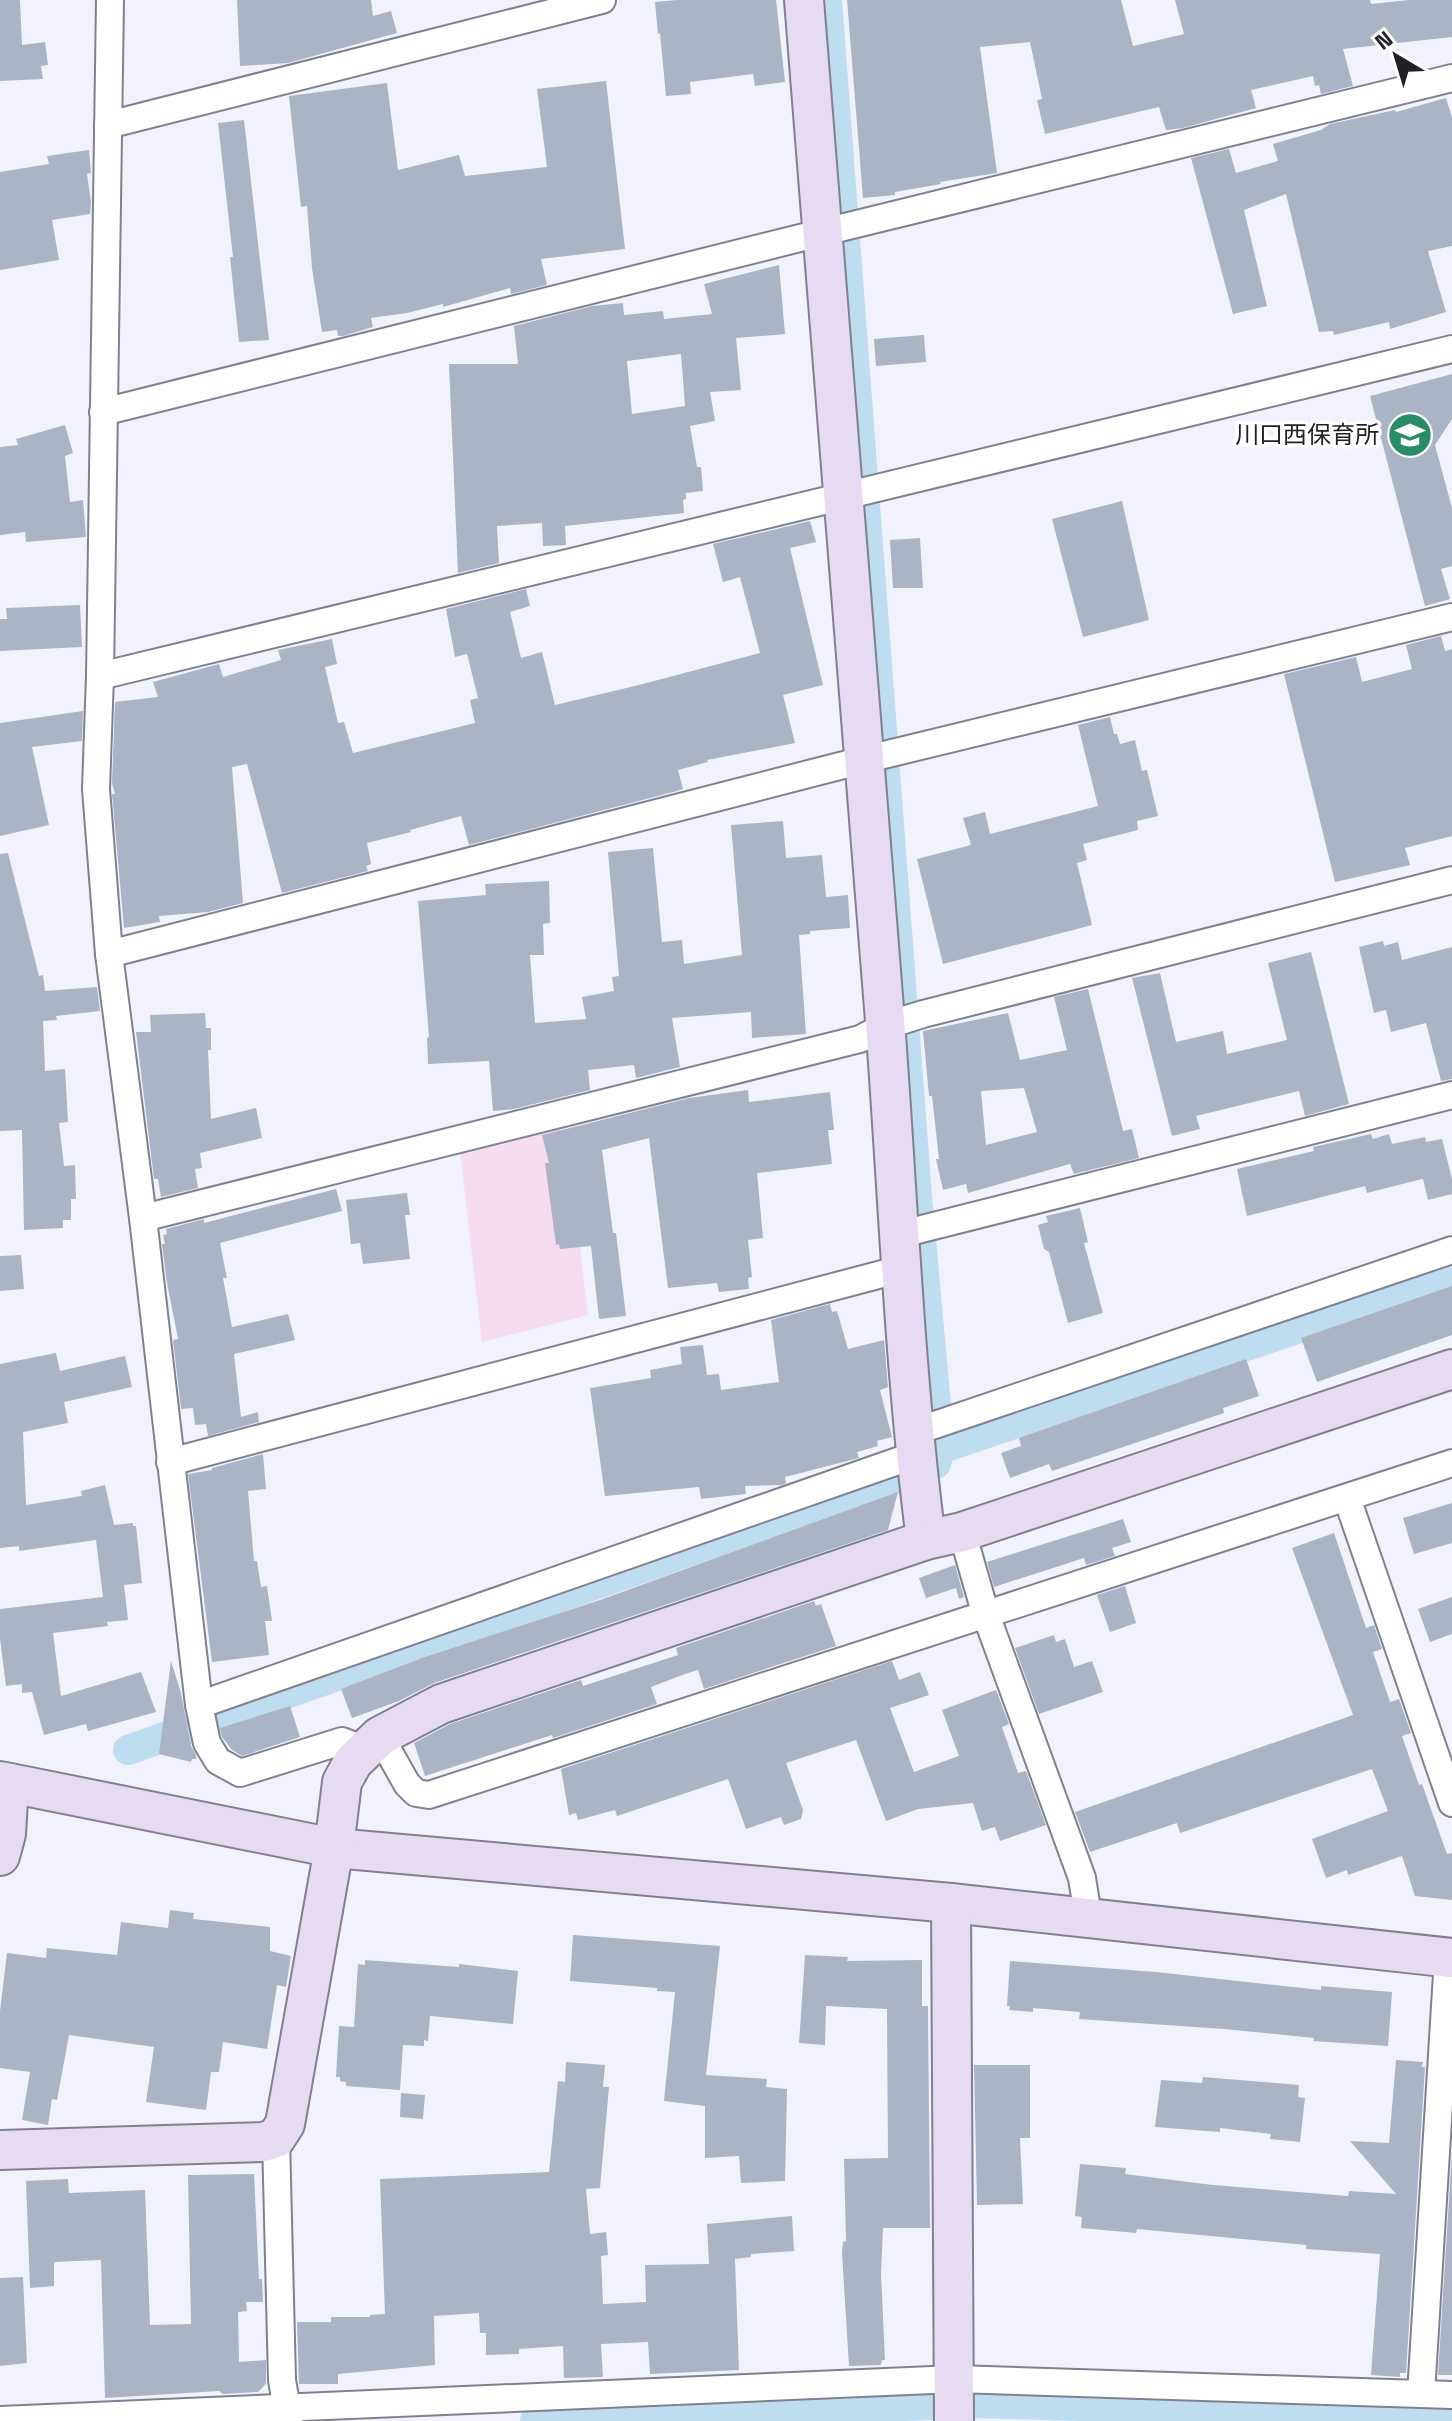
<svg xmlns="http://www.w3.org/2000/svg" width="1452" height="2421" viewBox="0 0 1452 2421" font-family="'Space Grotesk','Noto Sans JP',sans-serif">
  <rect width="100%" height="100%" fill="#f2f2fe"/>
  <polygon fill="#f5ddef" points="563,1109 588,1315 482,1342 458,1133"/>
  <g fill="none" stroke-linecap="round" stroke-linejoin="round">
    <g stroke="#beddf1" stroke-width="30">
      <polyline points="827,0 917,1196 940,1449"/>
      <polyline points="128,1750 936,1464 940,1449 1452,1277"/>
      <polyline points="535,2421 978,2403 1452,2417"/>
    </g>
  </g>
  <g fill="#aab4c4" fill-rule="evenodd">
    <polygon points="0,0 20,0 22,45 45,42 48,65 41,66 43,79 0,81"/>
    <polygon points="237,0 371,0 373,16 391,11 397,33 288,63 240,66"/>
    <polygon points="677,0 776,0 785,82 755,86 753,74 690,82 691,94 666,96 660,33 658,34 655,2"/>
    <polygon points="847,0 1121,0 1133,46 1184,34 1175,0 1370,0 1371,4 1409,0 1452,0 1452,37 1343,49 1353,86 1321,94 1319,85 1315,86 1313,76 1251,90 1256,108 1183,128 1166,130 1159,107 1045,134 1037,100 1042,99 1030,42 980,47 997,173 940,182 941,184 895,192 895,195 863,198"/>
    <polygon points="606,81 625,249 541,259 547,285 511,294 510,288 443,307 443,304 407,313 371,318 373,327 343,336 338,336 337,330 322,332 312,268 307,206 301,207 289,96 387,83 398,170 459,155 465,176 547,167 537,89"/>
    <polygon points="1446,98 1452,118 1452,246 1428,251 1446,312 1390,329 1389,322 1334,335 1333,331 1319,332 1286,194 1244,210 1267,306 1233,314 1191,158 1229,149 1236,173 1278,161 1273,144 1321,130 1330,124 1395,110 1396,112"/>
    <polygon points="244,120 269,340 239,342 230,257 233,257 218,123"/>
    <polygon points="89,150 91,173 87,174 91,202 90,214 52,220 59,260 0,270 0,172 49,164 47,156"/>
    <path d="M779,265L785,334L736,338L741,390L710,392L715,421L690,426L697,467H701L703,491L686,493V499L683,500L684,513L565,526L566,545L543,546L542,523L497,526L499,563L458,573L449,364H518L514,326L592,306L623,303L624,315L663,311L664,319L712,314L704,284ZM681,354L685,406L632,414L627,361Z"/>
    <polygon points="924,335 926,362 876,366 874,339"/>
    <polygon points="1452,374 1452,419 1435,445 1452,508 1452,566 1441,569 1450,599 1425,606 1370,396"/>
    <polygon points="65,425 73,453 65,456 70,502 83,500 86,537 26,542 25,532 0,535 0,447 18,445 16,439"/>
    <polygon points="1122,501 1149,620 1083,637 1052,519"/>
    <polygon points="810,521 816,542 790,548 823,685 783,695 795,743 707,760 708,762 678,770 683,789 677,791 469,845 461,816 410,830 411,832 367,843 371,864 366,866 368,871 282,893 247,764 232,767 243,903 208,912 159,916 160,922 124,928 112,794 115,794 112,783 115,702 158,697 153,682 219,664 223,677 281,660 278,650 332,639 337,664 325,667 338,723 344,722 353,753 475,723 470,700 478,698 467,654 455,657 446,609 526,589 530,606 510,612 521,658 542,652 555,705 639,685 760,653 740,577 723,582 713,544"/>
    <polygon points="920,538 923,588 893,588 890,540"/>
    <polygon points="80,605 82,647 0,651 0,619 7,619 6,608"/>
    <polygon points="1441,636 1445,651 1452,649 1452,836 1405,848 1410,865 1335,882 1284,674 1356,657 1362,682 1412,669 1406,645"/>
    <polygon points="83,711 82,741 32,747 49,825 0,836 0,723"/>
    <polygon points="1110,717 1114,734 1117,734 1120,744 1135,740 1142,771 1147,770 1158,816 1137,821 1138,830 1083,844 1087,860 1077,863 1092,925 943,964 917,859 971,845 963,818 985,812 990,834 1098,806 1078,725"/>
    <polygon points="783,821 786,858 822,855 826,897 848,895 850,928 810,931 810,934 799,935 806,1034 752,1038 751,1012 672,1018 680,1067 636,1078 634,1065 588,1070 590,1090 514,1109 493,1111 489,1061 428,1064 427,1038 429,1037 418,901 486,895 485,884 549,881 550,923 543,924 544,955 530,955 535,1023 586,1019 582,997 614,991 612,977 619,976 608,852 653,848 662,942 682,940 684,964 742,955 731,825"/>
    <polygon points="8,853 39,976 43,975 45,991 97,987 100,1011 56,1016 57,1020 43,1021 45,1071 65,1069 68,1122 59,1123 64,1166 75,1165 76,1199 71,1199 71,1220 63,1220 63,1228 24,1230 22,1130 0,1131 0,854"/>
    <polygon points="1383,941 1384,946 1398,942 1402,960 1452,947 1452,1079 1441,1081 1426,1023 1391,1032 1386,1010 1374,1013 1359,947"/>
    <polygon points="1311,952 1349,1104 1305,1116 1299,1091 1196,1116 1200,1129 1172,1136 1132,978 1160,973 1176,1042 1223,1031 1227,1054 1287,1040 1268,963"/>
    <path d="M1088,989L1123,1131L1132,1129L1139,1158L1074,1174L1070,1164L968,1193L966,1184L943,1190L936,1159H939L932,1096H929L923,1031L1008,1013L1020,1060L1067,1050L1054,997ZM1024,1088L1037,1132L986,1145L981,1091Z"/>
    <polygon points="205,1013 206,1028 211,1028 211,1050 208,1050 211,1119 256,1108 262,1138 200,1153 202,1168 195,1169 198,1188 161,1197 158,1179 154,1179 136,1032 151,1032 150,1015"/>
    <polygon points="748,1090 749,1102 830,1092 834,1130 828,1130 832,1164 757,1173 763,1238 748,1240 752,1277 748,1278 749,1289 719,1292 717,1283 668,1288 649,1138 602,1150 613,1233 616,1233 626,1316 599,1319 591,1246 560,1249 559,1244 556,1245 545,1163 549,1163 542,1135 689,1098"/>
    <polygon points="1371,1134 1373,1139 1389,1134 1392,1144 1425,1137 1426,1142 1442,1139 1452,1179 1452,1194 1428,1200 1423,1179 1418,1180 1367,1193 1365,1186 1247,1216 1237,1169 1314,1151 1313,1147"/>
    <polygon points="336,1189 342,1211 220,1243 227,1278 223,1278 232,1327 288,1314 295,1340 234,1354 241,1417 258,1412 259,1422 208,1436 206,1424 195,1425 193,1408 181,1409 173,1340 178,1339 167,1283 162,1244 165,1244 163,1235 167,1234 166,1229 204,1219 204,1223"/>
    <polygon points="407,1193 410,1215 405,1215 410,1259 363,1264 360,1243 351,1244 346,1200"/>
    <polygon points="1080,1208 1088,1242 1084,1243 1103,1313 1068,1323 1049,1252 1044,1249 1038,1225 1048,1222 1046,1216"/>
    <polygon points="21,1255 24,1289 0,1291 0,1256"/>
    <polygon points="1452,1286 1452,1335 1317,1382 1301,1338"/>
    <polygon points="830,1304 832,1312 837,1311 848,1349 884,1340 888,1387 880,1390 892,1437 877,1441 878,1446 857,1452 859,1458 785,1477 786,1483 782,1485 745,1486 746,1494 701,1499 699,1487 605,1496 590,1388 651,1378 650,1370 682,1364 680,1347 703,1345 707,1375 719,1374 721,1390 779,1382 771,1320"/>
    <polygon points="56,1353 60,1371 125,1356 132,1387 64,1402 68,1423 23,1432 26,1505 82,1496 81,1491 105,1485 114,1525 133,1523 133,1526 136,1526 142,1583 124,1585 128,1620 107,1622 108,1626 53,1633 61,1696 141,1672 156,1712 88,1731 86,1724 44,1735 32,1692 22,1693 22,1684 6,1686 0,1638 0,1609 103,1597 96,1540 19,1551 19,1546 0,1548 0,1364"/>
    <polygon points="1246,1359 1259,1396 1223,1408 1224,1413 1052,1471 1049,1464 1010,1478 1001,1453 1021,1446 1019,1438"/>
    <polygon points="263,1454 266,1489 248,1491 254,1561 257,1561 261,1587 267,1586 272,1621 265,1621 269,1655 212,1662 188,1474 212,1470 212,1468"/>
    <polygon points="898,1492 888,1530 434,1683 399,1701 352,1718 341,1689 422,1658 600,1600"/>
    <polygon points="1452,1503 1452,1543 1414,1554 1403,1518"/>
    <polygon points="1123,1519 1131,1542 1112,1548 1115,1556 1086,1565 1084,1558 994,1587 987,1562"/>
    <polygon points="1334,1533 1366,1628 1374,1625 1382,1649 1373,1652 1390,1702 1399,1699 1411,1733 1402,1736 1419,1785 1422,1784 1447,1854 1452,1853 1452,1900 1415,1896 1402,1856 1348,1875 1347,1870 1326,1878 1312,1839 1388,1811 1372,1769 1180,1833 1177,1823 1090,1852 1075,1812 1353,1715 1292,1548"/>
    <polygon points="955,1565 964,1597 959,1599 956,1588 926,1598 919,1578"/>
    <polygon points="1125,1586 1136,1623 1110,1632 1097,1595"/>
    <polygon points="1452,1597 1452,1634 1430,1642 1418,1609"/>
    <polygon points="814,1601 816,1606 821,1604 836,1646 704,1689 698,1670 685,1674 651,1687 657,1704 553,1738 552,1735 425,1776 414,1743 450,1724 581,1680 583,1686 678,1655 676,1648"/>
    <polygon points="1054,1635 1056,1642 1065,1639 1074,1667 1092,1661 1103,1692 1039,1714 1015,1648"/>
    <polygon points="171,1661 181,1693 191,1746 196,1755 196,1759 192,1759 191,1762 159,1754"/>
    <polygon points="892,1661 899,1680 920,1672 929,1695 890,1708 914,1772 959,1756 942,1710 996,1690 1009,1724 1002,1727 1018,1773 1026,1771 1046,1825 1000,1841 995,1827 982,1831 973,1803 918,1809 886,1821 856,1740 786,1763 803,1810 801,1819 784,1825 781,1817 746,1829 728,1779 617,1816 615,1810 578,1820 576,1813 569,1815 561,1769"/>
    <polygon points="290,1706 300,1737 242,1756 232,1750 222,1737 220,1728"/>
    <polygon points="170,1910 194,1913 193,1919 270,1927 270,1951 291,1956 286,1987 277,1985 267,2049 223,2042 219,2072 211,2072 206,2110 146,2102 154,2047 69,2035 57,2100 52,2099 48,2125 22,2120 30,2072 0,2068 0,2011 7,1953 46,1958 47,1948 117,1955 121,1922 168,1928"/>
    <polygon points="573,1935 720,1946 706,2075 767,2079 766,2087 787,2089 785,2181 741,2183 739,2156 705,2158 705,2106 664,2101 675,1992 657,1991 657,1988 570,1981"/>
    <polygon points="805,1955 848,1957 847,1961 922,1960 922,2006 928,2006 930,2228 883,2228 881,2274 885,2360 882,2360 881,2365 849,2366 842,2253 843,2242 846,2241 844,2159 888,2158 887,2009 826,2006 825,2045 799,2043"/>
    <polygon points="365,1960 459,1967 459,1964 518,1971 513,2024 430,2016 428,2041 424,2040 424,2046 403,2045 400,2090 346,2086 346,2082 340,2081 340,2077 336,2077 339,2026 354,2027 358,1964 365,1965"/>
    <polygon points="1010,1961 1156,1972 1321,1990 1321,1986 1392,1992 1388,2046 1313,2041 1314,2038 1224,2029 1079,2019 1080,2012 1033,2008 1033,2012 1009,2010 1010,2006 1007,2006"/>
    <polygon points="1396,2060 1423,2062 1422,2067 1425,2067 1406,2373 1400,2373 1400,2377 1371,2375 1380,2254 1306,2249 1306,2245 1137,2229 1136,2233 1081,2228 1082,2217 1075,2216 1080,2164 1126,2168 1125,2174 1213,2185 1348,2196 1349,2191 1396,2194 1350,2141 1389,2143"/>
    <polygon points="566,2062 605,2065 603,2087 609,2087 600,2188 586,2189 590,2234 606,2232 608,2255 601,2256 603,2304 646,2302 645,2265 709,2264 707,2224 792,2216 794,2251 751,2254 751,2257 735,2259 739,2370 650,2374 648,2342 601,2344 603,2377 564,2378 563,2346 519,2349 519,2354 486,2355 486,2333 480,2333 479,2313 434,2316 435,2365 338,2374 338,2384 299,2384 297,2322 331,2322 331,2317 370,2317 370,2315 385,2314 380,2179 549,2172 558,2081 565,2082"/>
    <polygon points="974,2065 1030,2065 1030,2138 1020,2138 1023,2204 977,2205"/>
    <polygon points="1203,2077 1299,2085 1298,2097 1305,2098 1300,2142 1270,2139 1271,2134 1220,2128 1220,2132 1155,2127 1161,2080 1202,2083"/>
    <polygon points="401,2093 425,2095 423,2119 400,2117"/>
    <polygon points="1452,2152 1452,2375 1438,2375"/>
    <polygon points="254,2174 259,2279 262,2279 263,2302 246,2302 247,2311 238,2312 239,2362 266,2360 266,2384 258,2392 223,2394 219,2391 105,2398 101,2260 54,2262 54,2286 30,2288 26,2181 68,2179 69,2193 145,2190 150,2325 191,2324 188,2175"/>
    <polygon points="23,2277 27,2363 0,2366 0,2278"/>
  </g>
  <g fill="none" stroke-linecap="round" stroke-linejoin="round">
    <g stroke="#808091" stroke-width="30">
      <g id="street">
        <polyline points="110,0 100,676 96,789 109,954 143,1218 199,1705 207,1743 218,1761 240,1773 342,1741 364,1750"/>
        <polyline points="108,125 602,0"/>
        <polyline points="103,412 820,233 1452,78"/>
        <polyline points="100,676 1452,349"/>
        <polyline points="109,954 863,760 1452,617"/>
        <polyline points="143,1218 860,1039 885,1026 923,1014 1452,880"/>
        <polyline points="898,1235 1452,1095"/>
        <polyline points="914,1432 1452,1250"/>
        <polyline points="170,1462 901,1269"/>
        <polyline points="1347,1498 1452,1803"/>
        <polyline points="962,1532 985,1612 1082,1878 1088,1916"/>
        <polyline points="199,1705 915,1455"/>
        <polyline points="380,1736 407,1784 416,1793 429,1795 1452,1463"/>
        <polyline points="276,2138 282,2380 289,2421"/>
        <polyline points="1421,2394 1448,1958"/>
        <polyline points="0,2420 956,2379 1452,2395"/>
      </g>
    </g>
    <g stroke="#808091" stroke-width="42">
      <g id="secondary">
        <path d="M804,0C828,341 858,681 885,1021C898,1194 904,1368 926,1540"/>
        <polyline points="0,1781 334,1848 951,1903 1452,1958"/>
        <polyline points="0,1856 6,1834 9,1783"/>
        <polyline points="951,1903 954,2421"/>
        <polyline points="0,2150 263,2142 276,2138 285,2124 334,1848 342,1782 353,1762 380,1736 441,1704 926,1540 962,1532 1452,1369"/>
      </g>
    </g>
    <use href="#street" stroke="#fff" stroke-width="26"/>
    <use href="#secondary" stroke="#e7dbf1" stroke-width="38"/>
  </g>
  <defs>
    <g id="school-disc" transform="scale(2.3)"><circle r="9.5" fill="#288c67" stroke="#fff"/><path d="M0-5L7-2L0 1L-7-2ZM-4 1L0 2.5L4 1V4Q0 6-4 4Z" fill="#fff"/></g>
  </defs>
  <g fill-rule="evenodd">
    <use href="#school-disc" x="1410" y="435"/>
  </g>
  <g text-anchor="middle" stroke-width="7" stroke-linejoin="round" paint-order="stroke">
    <g font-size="24" fill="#202027" stroke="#fff" text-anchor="end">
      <text x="1379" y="443">川口西保育所</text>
    </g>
  </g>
  <g transform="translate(1396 56) rotate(322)" stroke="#ffffff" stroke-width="6" paint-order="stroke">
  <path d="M0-6L14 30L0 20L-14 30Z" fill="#202027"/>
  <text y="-12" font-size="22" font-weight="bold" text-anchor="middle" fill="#202027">N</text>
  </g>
</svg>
